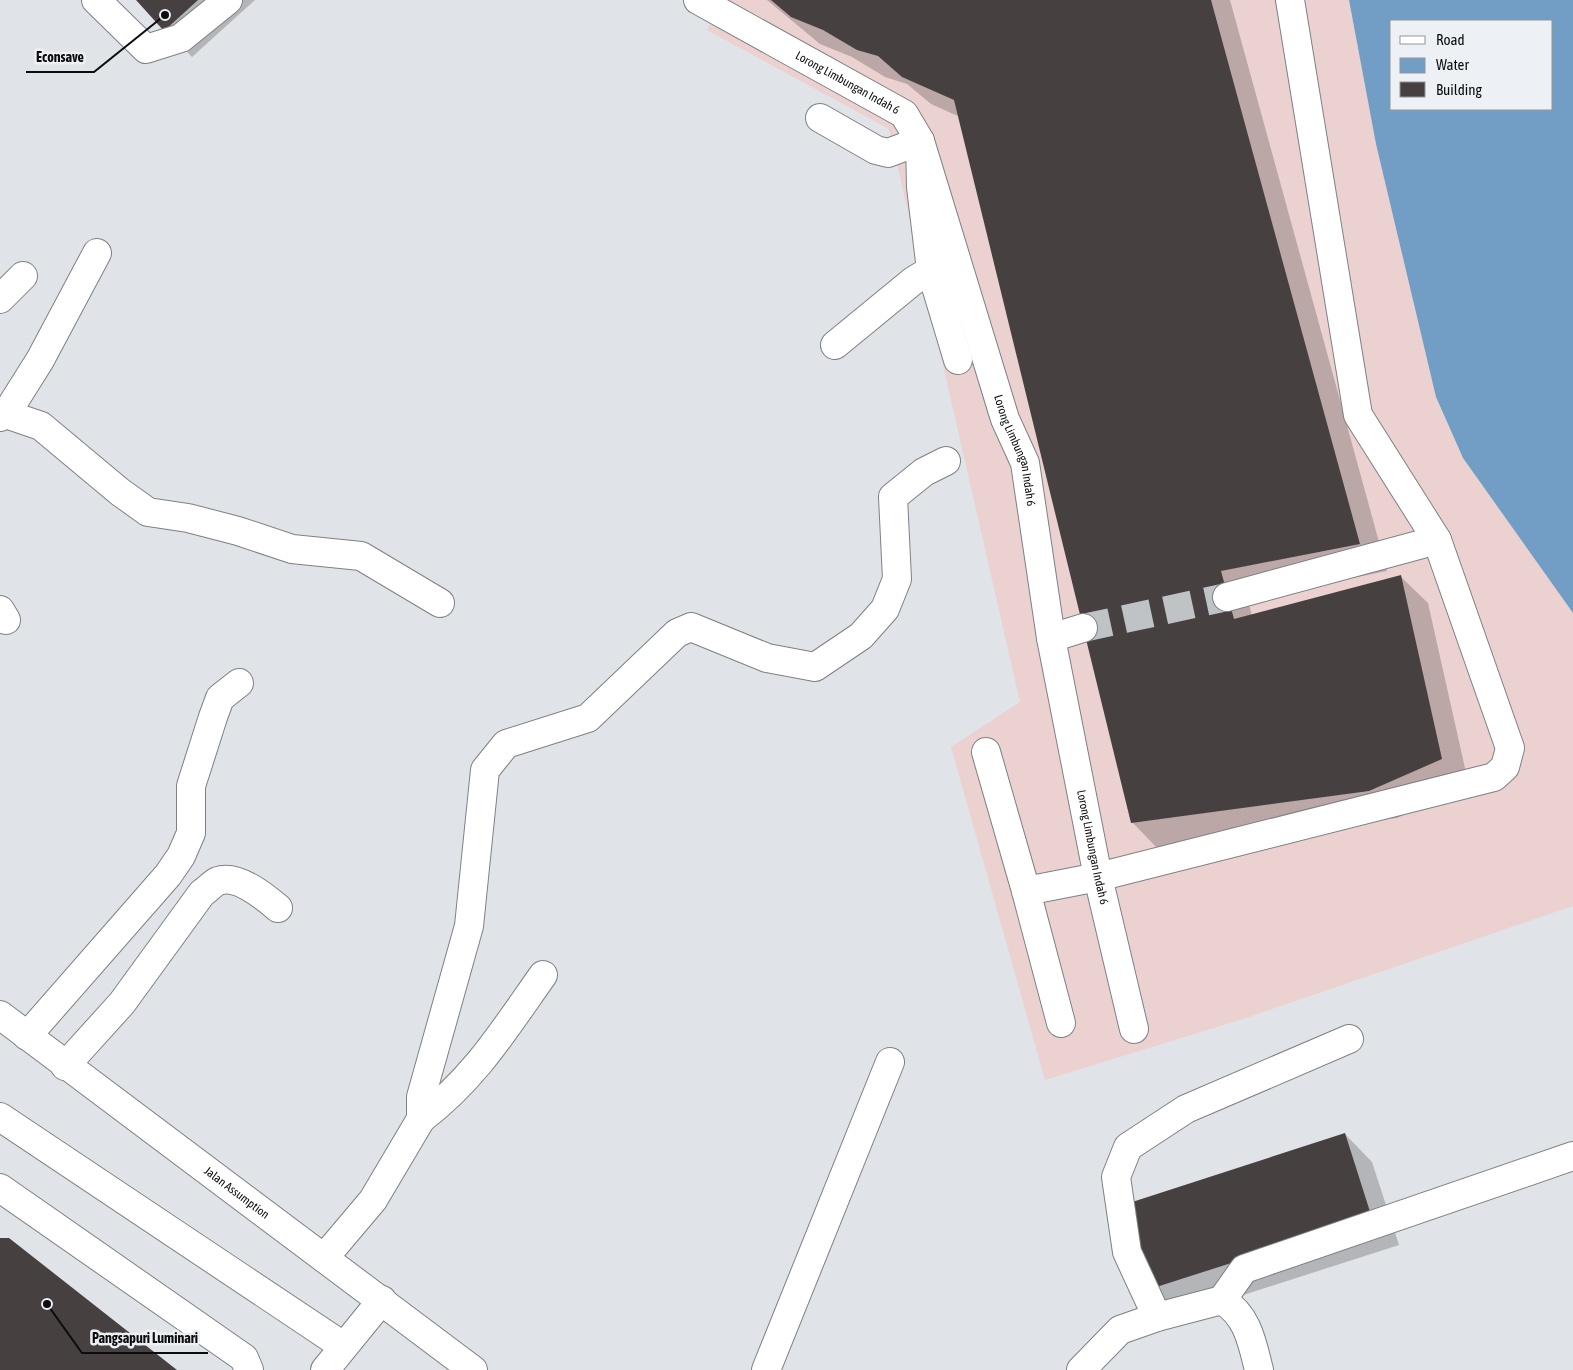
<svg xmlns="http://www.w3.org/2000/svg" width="1573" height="1370" viewBox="0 0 1573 1370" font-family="'Asap Condensed',sans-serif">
  <rect width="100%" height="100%" fill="#e0e3e7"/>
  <polygon fill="#ecd1d1" points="721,0 1349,0 1376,144 1436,397 1463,458 1573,613 1573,906 1246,1018 1045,1080 951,747 1020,702 889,129 707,30"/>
  <path fill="#729ec5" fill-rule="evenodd" d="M1349,0H1573V613L1463,458L1436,397L1376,144ZM1392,21H1552V109H1392Z"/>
  <g fill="#0003">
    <polygon points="138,0 255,0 192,57"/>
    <polygon points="767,0 1230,0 1387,571 1248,599 1252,616 1400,576 1428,603 1469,786 1397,818 1159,850 1132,822 960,117 931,104 907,84 885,77 852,57 820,44"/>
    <polygon points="1345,1134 1372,1162 1399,1245 1178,1316 1151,1289"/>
  </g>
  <g fill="#464140">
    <polygon points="136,0 198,0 164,31"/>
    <polygon points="771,0 1211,0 1360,544 1221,571 1234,619 1401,575 1442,759 1369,791 1131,823 954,100 902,77 878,56 857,50 823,30 791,17"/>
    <polygon points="1345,1133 1372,1218 1150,1289 1123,1205"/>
    <polygon points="0,1238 9,1238 177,1370 0,1370"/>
  </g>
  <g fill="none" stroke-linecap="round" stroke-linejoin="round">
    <polyline stroke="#c0c3c6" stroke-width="28" stroke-dasharray="28 14" stroke-linecap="butt" points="1083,628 1227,597"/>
    <g stroke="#7e8084" stroke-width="30">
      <g id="minor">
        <polyline points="96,0 146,49 181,38 228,0"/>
        <path id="s1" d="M698,0L904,114L920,141L1005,419L1025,463L1051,638L1098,877L1134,1029"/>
        <polyline points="820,118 876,150 888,153 920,141 921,187 931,270 958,360"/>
        <polyline points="0,299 23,276"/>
        <polyline points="835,345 913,281 931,270"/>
        <polyline points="6,414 40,360 97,253"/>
        <polyline points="0,417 6,414 41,426 120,492 148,512 188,518 238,531 292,549 361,556 440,603"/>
        <polyline points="1227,597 1437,540"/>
        <polyline points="0,610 6,620"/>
        <polyline points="1051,638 1083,628"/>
        <polyline points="986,752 1026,891 1061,1023"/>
        <polyline points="1026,891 1098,877 1494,777 1505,767 1510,748 1437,540 1358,415 1290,0"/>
        <path id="s2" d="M0,1015L473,1370"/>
        <polyline points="27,1036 168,875 181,856 191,833 191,786 213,717 220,698 239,683"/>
        <path d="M65,1066L122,1003L202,893C207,890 213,883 218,881C237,874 265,897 278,908"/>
        <polyline points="0,1117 343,1346"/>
        <path d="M421,1119C475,1078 504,1030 543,975"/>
        <polyline points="0,1188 244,1358 249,1370"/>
        <polyline points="324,1258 373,1200 421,1119 421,1097 469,926 485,770 506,744 588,718 677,633 691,627 767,658 815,667 861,636 885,609 897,579 893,497 924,472 946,461"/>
        <polyline points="1222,1300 1244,1269 1573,1156"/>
        <polyline points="1157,1317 1127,1252 1116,1177 1128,1147 1186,1109 1349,1039"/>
        <polyline points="325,1370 382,1300"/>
        <polyline points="766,1370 890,1062"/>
        <path d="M1081,1370L1120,1330L1157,1317L1222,1300C1248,1316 1252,1342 1259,1370"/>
      </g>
    </g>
    <use href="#minor" stroke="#fff" stroke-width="28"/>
  </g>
  <g text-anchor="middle" stroke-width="5" stroke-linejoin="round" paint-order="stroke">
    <g font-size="12" fill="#0b0c0e" stroke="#edf0f4">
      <text dy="4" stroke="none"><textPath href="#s1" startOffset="171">Lorong Limbungan Indah 6</textPath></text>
      <text dy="4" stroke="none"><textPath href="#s1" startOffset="591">Lorong Limbungan Indah 6</textPath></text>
      <text dy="4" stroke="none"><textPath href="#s1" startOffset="996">Lorong Limbungan Indah 6</textPath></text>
      <text dy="4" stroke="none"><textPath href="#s2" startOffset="296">Jalan Assumption</textPath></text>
    </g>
  </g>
  <path fill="none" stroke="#0b0c0e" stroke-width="2" d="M165 15L94 72H26M47 1304L82 1353H208"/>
  <g fill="#0b0c0e" stroke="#edf0f4" stroke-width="2">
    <circle cx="165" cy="15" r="5"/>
    <circle cx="47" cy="1304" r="5"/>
  </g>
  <g font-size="14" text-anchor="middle" font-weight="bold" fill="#0b0c0e" stroke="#edf0f4" stroke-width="5" stroke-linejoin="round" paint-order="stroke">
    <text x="60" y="62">Econsave</text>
    <text x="145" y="1343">Pangsapuri Luminari</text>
  </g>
  <rect x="1390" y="20" width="162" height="90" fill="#edf0f4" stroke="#939598"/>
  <rect x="1400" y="36" width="25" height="8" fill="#ffffff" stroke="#939598"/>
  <text x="1436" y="45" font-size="15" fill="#0b0c0e">Road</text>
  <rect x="1400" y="58" width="25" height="15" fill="#729ec5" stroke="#939598"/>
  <text x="1436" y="70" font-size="15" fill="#0b0c0e">Water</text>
  <rect x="1400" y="82" width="25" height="15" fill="#464140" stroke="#939598"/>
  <text x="1436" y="95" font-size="15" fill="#0b0c0e">Building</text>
</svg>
